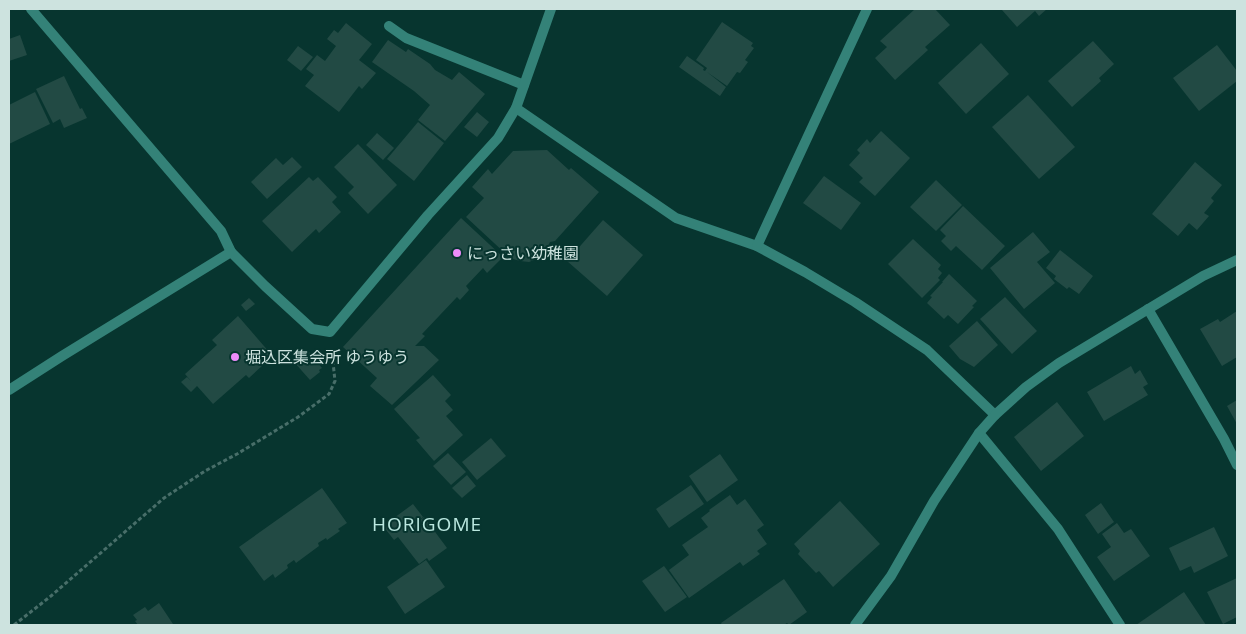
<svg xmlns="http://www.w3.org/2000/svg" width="1246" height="634" viewBox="0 0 1246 634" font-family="'Open Sans','Noto Sans JP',sans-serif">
  <rect width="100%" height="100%" fill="#07352f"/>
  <g fill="#224a44">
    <polygon points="915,9 935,9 950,25 925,47 928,50 895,80 875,58 887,47 880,41"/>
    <polygon points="1004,9 1047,9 1039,16 1035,11 1017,27 1002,10"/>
    <polygon points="722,22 753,43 751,46 754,48 745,60 748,62 740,73 737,72 727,86 707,72 726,87 720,96 679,67 687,56 704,68 703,70 705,71 707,68 696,60"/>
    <polygon points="346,23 372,44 359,60 376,73 362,89 359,86 339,112 305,86 314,75 306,69 317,55 325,61 336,46 327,39 334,30 338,33"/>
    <polygon points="20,35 27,55 9,61 9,39"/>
    <polygon points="388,40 406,52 408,49 430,64 435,70 452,80 459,72 485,94 445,141 418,120 430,105 414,91 372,62"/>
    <polygon points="1093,41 1114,64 1099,78 1101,81 1072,107 1048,81"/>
    <polygon points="981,43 1009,74 966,114 938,83"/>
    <polygon points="1217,45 1237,71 1237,81 1199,111 1173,78"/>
    <polygon points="298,46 313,57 301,71 287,60"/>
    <polygon points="64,76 80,109 82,108 87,118 64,128 60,119 53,123 36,89"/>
    <polygon points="35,92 50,124 9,144 9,105"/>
    <polygon points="1028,95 1075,147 1039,179 992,127"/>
    <polygon points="477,112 489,122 477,137 464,127"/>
    <polygon points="418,122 444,143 414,181 387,159"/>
    <polygon points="881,131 910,158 875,196 859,182 863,178 849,165 860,153 857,150 867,139 870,143"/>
    <polygon points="377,133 394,148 383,160 366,145"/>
    <polygon points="358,144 397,185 368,214 348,193 354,187 334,167"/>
    <polygon points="547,150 569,170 571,168 599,192 555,241 550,242 546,250 539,258 529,262 520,261 513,259 507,255 466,217 484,198 472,187 488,169 492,174 513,151"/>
    <polygon points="292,157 302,167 267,199 251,182 276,158 283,165"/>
    <polygon points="1195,162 1222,185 1211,198 1214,201 1204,213 1209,216 1197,230 1189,223 1178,236 1152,214"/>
    <polygon points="824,176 861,203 841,230 803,203"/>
    <polygon points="309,177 313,181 318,177 337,197 332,202 341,212 319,233 316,229 292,252 262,221"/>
    <polygon points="936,180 962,205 936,231 910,207"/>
    <polygon points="963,206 1005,246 982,270 956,246 951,251 941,241 946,236 940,230"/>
    <polygon points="461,218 503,257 487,273 483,268 466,286 469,290 460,300 457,297 422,334 425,336 415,346 424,346 439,360 392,405 370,386 377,378 343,347"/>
    <polygon points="603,220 643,255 607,296 567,261"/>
    <polygon points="1033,232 1050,252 1037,262 1055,283 1024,309 990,268"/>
    <polygon points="913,239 941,265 938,269 942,273 938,278 940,280 922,298 888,264"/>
    <polygon points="1060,250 1093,276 1079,294 1069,287 1067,289 1054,279 1056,276 1046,268"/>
    <polygon points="949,274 977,301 972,306 974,307 958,324 948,315 944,319 927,303 932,297 930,296 943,282 942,282"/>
    <polygon points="1005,297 1037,331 1012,354 980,319"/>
    <polygon points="249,298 255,304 246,311 241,305"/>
    <polygon points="1237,311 1237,349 1236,350 1237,352 1237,357 1222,366 1200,329 1218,319 1220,322"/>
    <polygon points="238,316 270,353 260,362 263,365 249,378 246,375 213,404 197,386 191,392 181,382 187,377 191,381 185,374 217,345 212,340"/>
    <polygon points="977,321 998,345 974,367 960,359 949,346"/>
    <polygon points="309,352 322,368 319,370 320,372 310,380 294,362 303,354 305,355"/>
    <polygon points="1131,366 1135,374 1140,370 1148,384 1143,387 1148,395 1104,421 1087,392"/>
    <polygon points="433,375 451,395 445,401 453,410 446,416 463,435 434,461 416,440 420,438 394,409"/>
    <polygon points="1237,400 1237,424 1227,406"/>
    <polygon points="1057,402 1084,436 1041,471 1014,437"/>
    <polygon points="491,438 506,456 477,480 462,462"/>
    <polygon points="448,453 466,472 451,485 433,466"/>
    <polygon points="720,454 738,480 707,502 689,476"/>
    <polygon points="467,475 476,486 462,498 452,488"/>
    <polygon points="691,485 704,504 669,528 656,509"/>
    <polygon points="322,488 347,523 338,529 340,531 327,540 326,538 318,543 319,546 296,563 294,560 287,565 288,568 275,578 273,574 264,581 239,547"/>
    <polygon points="730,495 737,505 745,499 764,525 757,530 767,544 757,551 760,554 743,566 740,562 689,598 669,570 689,555 682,545 708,527 701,518 710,511 709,510"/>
    <polygon points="840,501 880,544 833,587 819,571 816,573 798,554 800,551 794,544"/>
    <polygon points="1101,503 1114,522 1098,534 1085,515"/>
    <polygon points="413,504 423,517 414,525 424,517 447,548 429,561 427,558 419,564 398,537 394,540 383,526"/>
    <polygon points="1117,523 1124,533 1131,529 1150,556 1114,581 1097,557 1111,547 1102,534"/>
    <polygon points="1214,527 1228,556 1194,573 1191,566 1180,571 1169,548"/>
    <polygon points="426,560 445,587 405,614 387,587"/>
    <polygon points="664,566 687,597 665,612 642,581"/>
    <polygon points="1237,578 1237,617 1223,624 1207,592"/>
    <polygon points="784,579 807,612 789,625 787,623 784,625 722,625 721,623"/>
    <polygon points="1184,592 1206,625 1136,625"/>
    <polygon points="159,603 173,624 138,625 135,621 137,620 133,615 145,607 148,611"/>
  </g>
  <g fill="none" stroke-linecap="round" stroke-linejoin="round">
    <polyline stroke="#486e69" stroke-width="3" stroke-dasharray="4 2.5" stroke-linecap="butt" points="14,625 51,596 164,498 205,471 237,454 298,417 329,394 335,381 332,353"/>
    <g stroke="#348278" stroke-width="10">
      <polyline points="389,26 406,38 524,85"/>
      <polyline points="1148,309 1224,439 1237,465"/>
    </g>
    <g stroke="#348278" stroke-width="10">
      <polyline points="31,9 221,231 231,252"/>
      <polyline points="516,108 676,218 757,246 805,272 855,302 927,350 995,415"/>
      <polyline points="757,246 867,9"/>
      <polyline points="9,390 62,356 231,252 265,286 312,329 330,332 428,215 498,138 516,108 551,9"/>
      <polyline points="979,433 1058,529 1120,625"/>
    </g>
    <polyline stroke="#348278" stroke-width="10" points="855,625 891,576 934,501 979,433 995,415 1026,387 1059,363 1203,276 1237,260"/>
  </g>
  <g fill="#ed8cfa" stroke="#07352f" stroke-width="2">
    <circle cx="457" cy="253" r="5"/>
    <circle cx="235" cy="357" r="5"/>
  </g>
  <g text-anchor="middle" stroke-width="4" stroke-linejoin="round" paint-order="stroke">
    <g font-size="16" fill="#cde3df" stroke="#07352f" text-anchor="start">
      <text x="467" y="259">にっさい幼稚園</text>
      <text x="245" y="363">堀込区集会所 ゆうゆう</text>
    </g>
    <g font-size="19" letter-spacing="1" fill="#bbe8e0" stroke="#07352f">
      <text x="427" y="531">HORIGOME</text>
    </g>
  </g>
  <rect width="1246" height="634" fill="none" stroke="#cde3df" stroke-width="20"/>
</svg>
